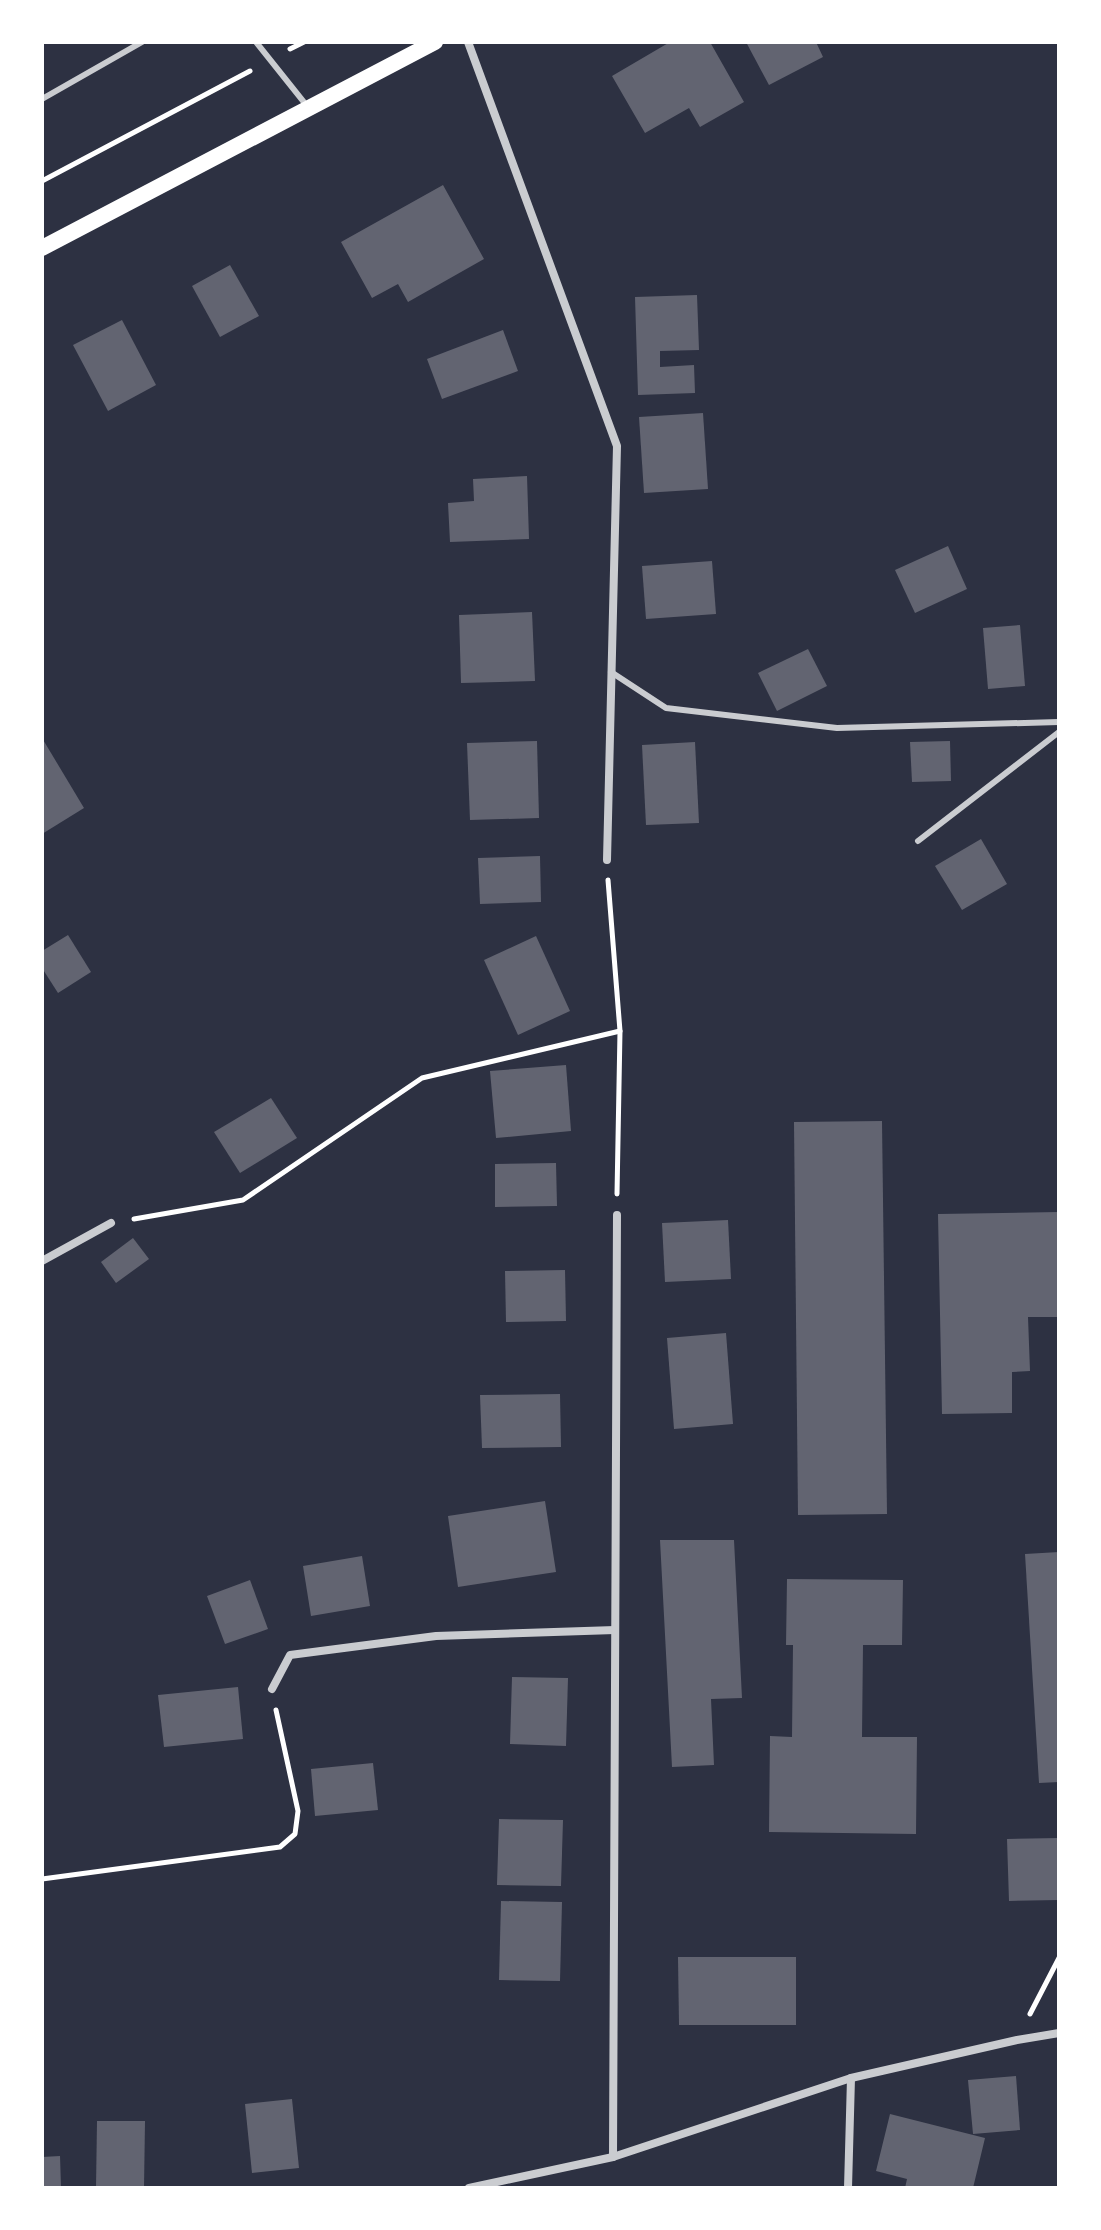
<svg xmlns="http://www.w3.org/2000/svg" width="1101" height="2230" viewBox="0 0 1101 2230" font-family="Roboto,sans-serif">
  <rect width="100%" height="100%" fill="#2d3142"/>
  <g fill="#626471">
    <polygon points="670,42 710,42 744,102 700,127 689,108 645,133 612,76"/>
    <polygon points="746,42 816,42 823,57 769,85"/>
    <polygon points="443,185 484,259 408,302 398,284 372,298 341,242"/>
    <polygon points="230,265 259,316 220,337 192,286"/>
    <polygon points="697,295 699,350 660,351 660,367 694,365 695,393 638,395 635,297"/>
    <polygon points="122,320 156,385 108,411 73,345"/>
    <polygon points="503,330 518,371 442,399 427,359"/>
    <polygon points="703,413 708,489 644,493 639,417"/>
    <polygon points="527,476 529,539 450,542 448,503 474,501 473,479"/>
    <polygon points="948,546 967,589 915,613 895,570"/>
    <polygon points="712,561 716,614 646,619 642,566"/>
    <polygon points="532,612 535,681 461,683 459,615"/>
    <polygon points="1020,625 1025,686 988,689 983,628"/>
    <polygon points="808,649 827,686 777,711 758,673"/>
    <polygon points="42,738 84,808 42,834"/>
    <polygon points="537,741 539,818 470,820 467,743"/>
    <polygon points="950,741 951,781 912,782 910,742"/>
    <polygon points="695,742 699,823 646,825 642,745"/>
    <polygon points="981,839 1007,884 962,910 935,866"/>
    <polygon points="540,856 541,902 480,904 478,858"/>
    <polygon points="68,935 91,972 58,993 42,968 42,951"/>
    <polygon points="536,936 570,1011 518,1035 484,960"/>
    <polygon points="566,1065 571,1131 496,1138 490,1071"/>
    <polygon points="271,1098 297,1138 240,1173 214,1132"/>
    <polygon points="882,1121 887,1514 798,1515 794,1122"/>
    <polygon points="556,1163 557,1206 495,1207 495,1164"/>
    <polygon points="1059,1212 1059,1317 1028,1317 1030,1371 1012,1372 1012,1413 942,1414 938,1214"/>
    <polygon points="728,1220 731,1279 665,1282 662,1223"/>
    <polygon points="133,1238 149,1259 116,1283 101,1262"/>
    <polygon points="565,1270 566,1321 506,1322 505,1271"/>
    <polygon points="726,1333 733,1424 674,1429 667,1338"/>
    <polygon points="560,1394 561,1447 482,1448 480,1395"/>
    <polygon points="545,1501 556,1572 458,1587 448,1516"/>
    <polygon points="660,1540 734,1540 742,1698 711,1699 714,1765 672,1767"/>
    <polygon points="1059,1552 1059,1782 1039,1783 1025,1554"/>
    <polygon points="362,1556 370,1606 311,1616 303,1566"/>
    <polygon points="787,1579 903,1580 902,1645 863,1645 862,1737 917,1737 916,1834 769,1832 770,1736 792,1737 793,1645 786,1645"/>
    <polygon points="250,1580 268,1629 225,1644 207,1596"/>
    <polygon points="512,1677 568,1678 566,1746 510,1744"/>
    <polygon points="238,1687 243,1739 164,1747 158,1695"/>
    <polygon points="373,1763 378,1810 315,1816 311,1769"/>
    <polygon points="499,1819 563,1820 561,1886 497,1885"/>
    <polygon points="1059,1838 1059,1900 1009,1901 1007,1839"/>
    <polygon points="501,1901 562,1902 560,1981 499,1980"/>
    <polygon points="678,1957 796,1957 796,2025 679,2025"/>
    <polygon points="1016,2076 1020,2130 973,2134 968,2080"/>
    <polygon points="292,2099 299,2168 252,2173 245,2104"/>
    <polygon points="890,2114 985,2138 973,2188 905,2188 907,2179 876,2171"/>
    <polygon points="97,2121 145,2121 144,2188 96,2188"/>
    <polygon points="60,2156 61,2188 42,2188 42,2157"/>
  </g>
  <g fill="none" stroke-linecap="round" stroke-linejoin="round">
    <g stroke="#fff" stroke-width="5">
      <polyline points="290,49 304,42"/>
      <polyline points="42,181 250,71"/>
      <polyline points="608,880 620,1031 617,1194"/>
      <polyline points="134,1219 243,1200 422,1078 620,1031"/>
      <polyline points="42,1879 280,1847 295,1834 298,1811 276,1710"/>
      <polyline points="1030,2014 1059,1958"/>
    </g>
    <g stroke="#caccd0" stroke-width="6">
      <polyline points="256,42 307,106"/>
      <polyline points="42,99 142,42"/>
      <polyline points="611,672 666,708 837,728 1059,722"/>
      <polyline points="918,841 1059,732"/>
    </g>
    <g stroke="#caccd0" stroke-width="8">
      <polyline points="468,42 617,446 607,860"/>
      <polyline points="42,1261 111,1223"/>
      <polyline points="272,1689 290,1655 436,1636 615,1630"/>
      <polyline points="613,2157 617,1215"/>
      <polyline points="469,2188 613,2157 851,2078 1017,2040 1059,2033"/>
      <polyline points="848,2188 851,2078"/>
    </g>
    <polyline stroke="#fff" stroke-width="16" points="42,248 435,42"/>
  </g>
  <rect width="1101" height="2230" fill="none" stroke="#ffffff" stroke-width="88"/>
</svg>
